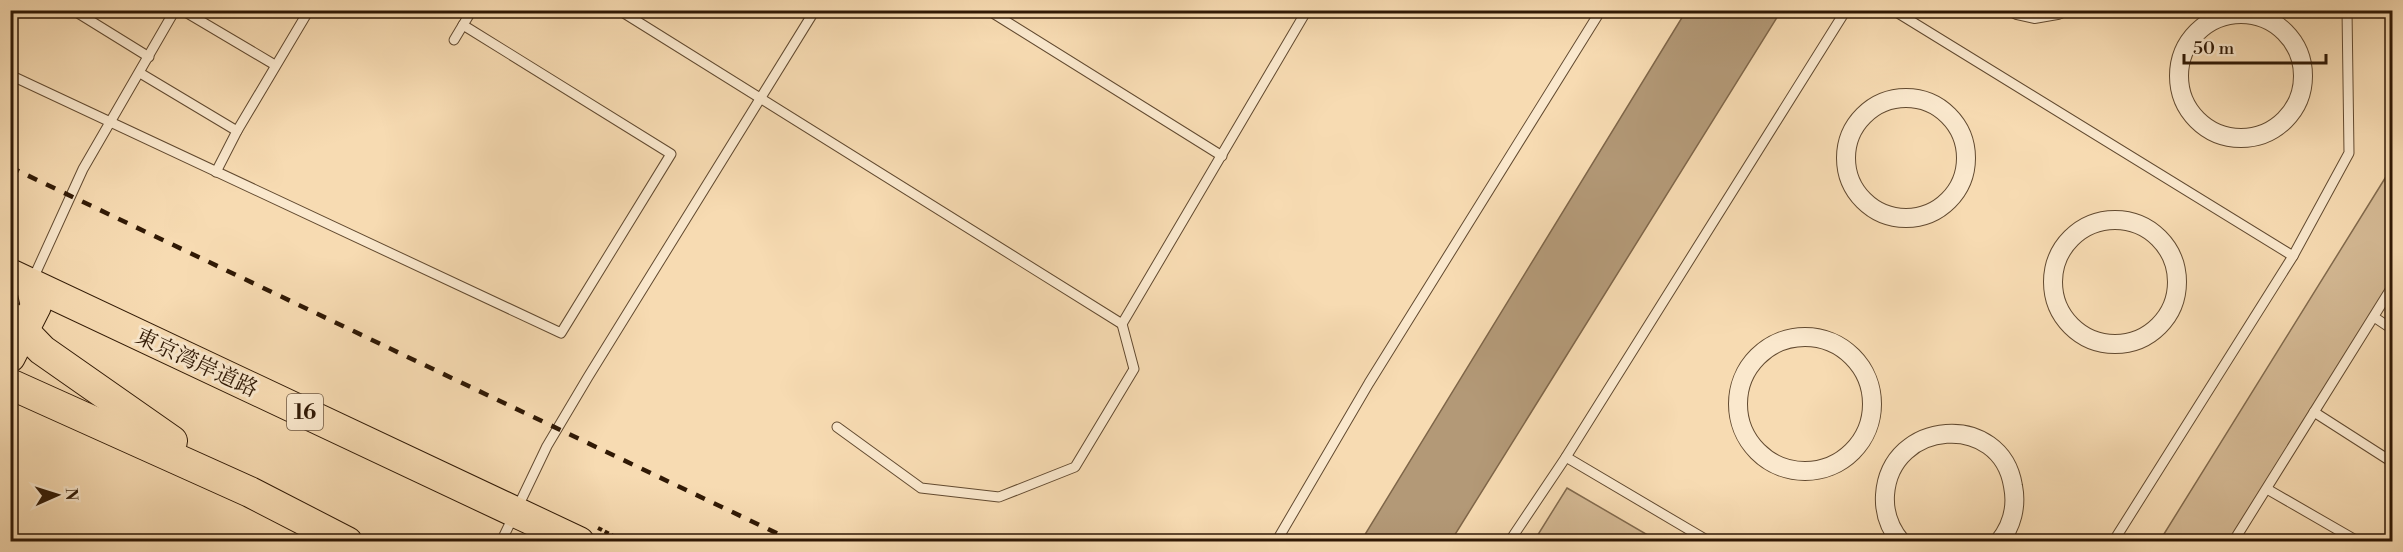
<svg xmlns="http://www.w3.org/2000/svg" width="2403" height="552" viewBox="0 0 2403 552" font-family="'Libre Bodoni','Noto Serif JP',serif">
  <rect width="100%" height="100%" fill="#f7dbb2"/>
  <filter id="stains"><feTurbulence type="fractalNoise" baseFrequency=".00333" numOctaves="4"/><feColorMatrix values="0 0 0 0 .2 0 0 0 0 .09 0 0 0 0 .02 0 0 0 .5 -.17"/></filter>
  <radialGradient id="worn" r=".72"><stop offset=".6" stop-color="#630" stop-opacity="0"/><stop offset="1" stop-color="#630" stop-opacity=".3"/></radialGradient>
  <g fill="#d5ba95" stroke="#826a4d" stroke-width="1.5">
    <polygon points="2392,167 2392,284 2233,541 2159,542"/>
    <polygon points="1567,488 1658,541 1534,541"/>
  </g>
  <polygon fill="#b39977" stroke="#7f6649" stroke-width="1.5" points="1686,11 1781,11 1451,541 1361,541"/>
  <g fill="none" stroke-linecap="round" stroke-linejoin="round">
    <g stroke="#624a30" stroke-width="11">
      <g id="service">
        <polyline points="73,10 149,57"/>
        <polyline points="182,10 275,65"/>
        <polyline points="619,10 1122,324 1307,10"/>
        <polyline points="988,10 1222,156"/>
        <polyline points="1893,10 2293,256"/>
        <polyline points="10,11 11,10"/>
        <polyline points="454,40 472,10"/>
        <polyline points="140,73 237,131"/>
        <polyline points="10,75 561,333 671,154 463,25"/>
        <polyline points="216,172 237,131 309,10"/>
        <polyline points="32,281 83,169 175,10"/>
        <polyline points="2374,317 2392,329"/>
        <polyline points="2314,412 2392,462"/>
        <polyline points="837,427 921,488 999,497 1075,467 1134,369 1122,324"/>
        <polyline points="1566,457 1710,542"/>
        <polyline points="2267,489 2359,542"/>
        <polyline points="501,542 547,446 588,377 815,10"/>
        <polyline points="1276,542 1369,383 1601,10"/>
        <polyline points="1509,542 1566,457 1846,10"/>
        <polyline points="2113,542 2293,256 2349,153 2347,10"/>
        <polyline points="2233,542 2392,287"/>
      </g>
    </g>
    <g stroke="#624a30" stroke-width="20">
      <g id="minor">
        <polyline points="2017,10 2035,14 2058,10"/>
        <circle cx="2241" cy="76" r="62"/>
        <circle cx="1906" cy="158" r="60"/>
        <circle cx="2115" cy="282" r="62"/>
        <circle cx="1805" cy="404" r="67"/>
        <path d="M1901,542C1890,529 1884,512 1885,495C1890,419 2001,411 2013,486C2017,506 2012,526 1999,542"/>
      </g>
    </g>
    <g stroke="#301905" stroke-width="32">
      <g id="trunk">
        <polyline points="10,274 579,542"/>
        <polyline points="10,317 42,350 172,441"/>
        <polyline points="10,357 36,306 31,284"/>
        <polyline points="10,384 250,492 347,542"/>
      </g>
    </g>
    <polyline stroke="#301905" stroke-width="4" stroke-dasharray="4.5 3" stroke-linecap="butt" points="598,528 625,542"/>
    <use href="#service" stroke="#fae8cd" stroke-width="9"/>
    <use href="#minor" stroke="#fae8cd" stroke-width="18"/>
    <use href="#trunk" stroke="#f7dbb2" stroke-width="30"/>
    <polyline stroke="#301905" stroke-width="4.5" stroke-dasharray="10 10" stroke-linecap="butt" points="10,167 795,542"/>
  </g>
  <g text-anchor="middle" stroke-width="6" stroke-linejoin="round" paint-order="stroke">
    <rect fill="#fae8cd" stroke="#6d5741" stroke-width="1.5" x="287" y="394" width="36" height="36" rx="4.5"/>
    <g font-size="21" font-weight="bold" fill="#301905">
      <text x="305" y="419">16</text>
    </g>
    <g font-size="22" fill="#301905" stroke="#fae8cd">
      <text transform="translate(197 362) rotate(25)" y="8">東京湾岸道路</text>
    </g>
  </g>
  <rect width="2403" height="552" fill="none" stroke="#f7dbb2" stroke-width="36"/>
  <rect x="12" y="12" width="2379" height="528" fill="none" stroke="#301905" stroke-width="3"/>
  <rect x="18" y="18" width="2367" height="516" fill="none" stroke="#301905" stroke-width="1.5"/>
  <g transform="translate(57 495) rotate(87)" stroke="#fae8cd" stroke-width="4.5" paint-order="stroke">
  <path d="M0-4.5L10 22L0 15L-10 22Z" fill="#301905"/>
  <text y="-9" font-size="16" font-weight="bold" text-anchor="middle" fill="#301905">N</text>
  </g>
  <path d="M2184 54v9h142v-9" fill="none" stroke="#301905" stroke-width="3"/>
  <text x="2193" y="54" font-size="18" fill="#301905" stroke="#fae8cd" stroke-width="4.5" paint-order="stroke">50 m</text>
  <rect width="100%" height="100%" filter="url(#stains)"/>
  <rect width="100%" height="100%" fill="url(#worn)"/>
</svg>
